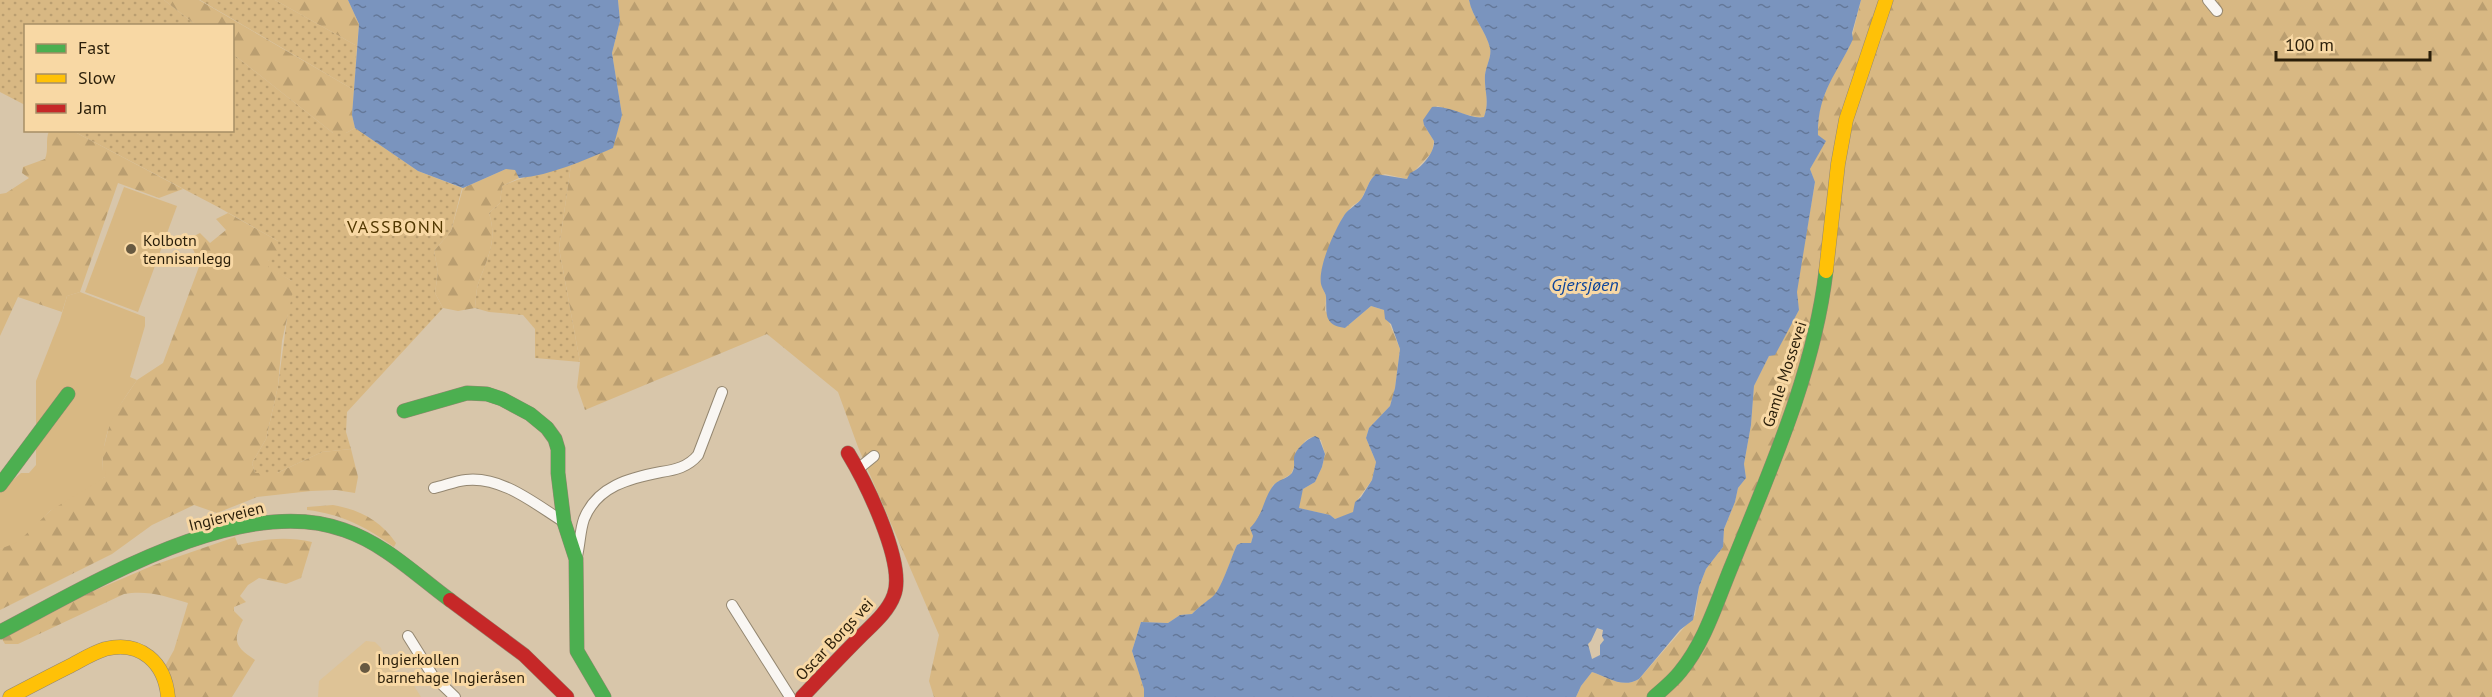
<svg xmlns="http://www.w3.org/2000/svg" width="2492" height="697" viewBox="0 0 2492 697" font-family="'PT Sans',sans-serif">
<style>
.built{fill:#dec396}
.grass{fill:url(#grass-dots)}
.forest{fill:url(#forest-firs)}
.garden{fill:#d8b883}
.water{fill:url(#water-ripples);fill-rule:evenodd}
.lines{fill:none;stroke-linecap:round;stroke-linejoin:round}
.street-casing{stroke:#948771;stroke-width:12}
.fast-casing{stroke:#948771;stroke-width:15}
.slow-casing{stroke:#948771;stroke-width:15}
.jam-casing{stroke:#948771;stroke-width:15}
.street{stroke:#f9f6f2;stroke-width:10}
.fast{stroke:#4caf50;stroke-width:14}
.slow{stroke:#ffc107;stroke-width:14}
.jam{stroke:#c62828;stroke-width:14}
.poi-dot{fill:#675941;stroke:#f8d8a4;stroke-width:2}
.labels{text-anchor:middle;stroke-width:6;stroke-linejoin:round;paint-order:stroke}
.poi-label{font-size:16px;fill:#2a1e09;stroke:#f8d8a4;text-anchor:start}
.street-label{font-size:16px;fill:#2a1e09;stroke:#f8d8a4}
.neighbourhood-label{font-size:18px;letter-spacing:1.5px;fill:#513700;stroke:#f8d8a4}
.water-label{font-size:18px;font-style:italic;fill:#0d449b;stroke:#f8d8a4}
</style>
<defs>
<pattern id="grass-dots" width="8" height="8" patternUnits="userSpaceOnUse" patternTransform="scale(1.5)"><rect width="8" height="8" fill="#d8b883"/><path d="M2 2h.1M6 6h.1" fill="none" stroke="#ba9e70" stroke-width="1.8" stroke-linecap="round"/></pattern>
<pattern id="forest-firs" width="22" height="20" patternUnits="userSpaceOnUse" patternTransform="scale(1.5)"><rect width="22" height="20" fill="#d8b883"/><path d="M5 1l3.5 6h-7zM16 11l3.5 6h-7z" fill="#ba9e70"/></pattern>
<pattern id="water-ripples" width="26" height="14" patternUnits="userSpaceOnUse" patternTransform="scale(1.5)"><rect width="26" height="14" fill="#7a94be"/><path d="M2 4q2-2 4 0t4 0M15 11q2-2 4 0t4 0" fill="none" stroke="#647899"/></pattern>
</defs>
<rect width="100%" height="100%" fill="#d8c6aa"/>
<!-- built -->
<polygon class="built" points="366,641 375,642 381,648 384,659 391,662 397,674 411,681 421,697 318,697 319,681"/>
<!-- grass -->
<g class="grass">
<polygon points="0,0 164,0 196,25 26,26 25,105 0,92"/>
<polygon points="200,0 275,0 357,46 354,90"/>
<polygon points="233,54 333,133 346,133 355,128 418,171 462,188 451,231 434,251 438,272 435,293 443,308 347,412 346,432 351,449 322,452 277,473 255,473 252,463 266,439 278,386 292,281 268,268 268,261 278,241 218,207 73,131 232,130"/>
<path d="M571 165 559 248 580 362 535 358V329L523 315 489 312 475 308C476 300 476 291 478 284 487 259 498 241 489 213L500 203 502 186C524 176 548 172 571 165Z"/>
</g>
<!-- forest -->
<g class="forest">
<polygon points="164,0 199,0 354,90 352,115 355,128 346,133 333,133 233,54 232,26 196,25"/>
<polygon points="275,0 348,0 359,24 357,46"/>
<path d="M618 0H1469C1472 17 1486 31 1490 48 1492 56 1486 66 1485 75 1484 92 1490 100 1484 117 1477 119 1447 109 1437 106L1424 125 1434 141 1432 152 1407 179 1385 174 1371 179 1361 200 1352 206 1343 217 1333 237 1321 276V283L1326 296 1325 311 1345 328 1371 306 1384 310 1400 349 1395 388 1390 406 1369 428 1366 438 1376 462 1372 480 1358 499 1353 513 1335 519 1330 515 1298 508 1303 489 1315 482 1322 467 1325 454 1321 440 1311 437 1305 441 1291 474 1273 485 1260 518 1251 528 1253 536 1251 543H1241L1237 545C1231 558 1221 592 1211 599 1204 603 1199 607 1192 614L1180 615 1168 623 1141 622 1132 651 1144 689V697H934L929 681 939 635 858 447 838 392 767 334 585 410 577 387 580 362 559 248 571 165 612 148 622 115 612 53 620 21Z"/>
<path d="M1861 0H2492V697H1576L1581 686 1592 672C1608 677 1622 689 1639 679L1695 615 1699 587 1706 569 1723 547 1724 529 1735 502 1738 488 1746 478 1744 464 1751 425 1754 386 1769 356 1775 354 1799 310 1796 292 1815 183 1810 169 1825 141 1818 135V118L1821 104 1832 76 1849 48Z"/>
<path d="M49 131H73L183 189 159 198 118 183 80 292 67 296 62 312 18 297 0 336V194L6 193 29 178 22 173 23 167 45 159C49 149 45 140 49 131Z"/>
<path d="M506 169H515L519 178 502 186 500 203 489 213C498 241 487 259 478 284 476 291 476 300 475 308L458 311 443 308 435 293 438 272 434 251 451 231 463 188Z"/>
<path d="M228 213 278 241 279 251 268 261V267L292 281 294 287 282 341 278 386 266 439 252 463 255 473H277L322 452 351 449 358 477 355 493 336 490 311 491 257 497 217 513 194 505 152 525 112 554 0 610V549C21 539 31 528 49 512 65 498 86 486 105 477L102 471 103 451 111 418 137 380 163 363 200 264 190 243 194 236 200 233 210 243 226 230 216 219Z"/>
<path d="M333 505C360 510 380 520 396 543L394 547C366 527 342 514 307 510V507Z"/>
<path d="M235 537 238 545C264 539 286 536 312 542L301 578 286 584 259 578 248 585 240 596 246 602 234 607V611L243 620C231 642 237 648 255 660L232 697H171L165 666 174 650 188 603C165 596 147 590 124 594L18 644H5L2 639 89 593 154 565Z"/>
</g>
<!-- garden -->
<g class="garden">
<polygon points="124,187 177,206 138,312 85,292"/>
<path d="M80 292 145 317V326L130 377 137 380C113 415 104 426 102 471H106L105 477 50 511 18 542 0 549V493L11 478 13 480 21 473H29L36 465V381L60 320 67 296Z"/>
</g>
<!-- water -->
<g class="water">
<path d="M348 0H618L620 21 612 53 622 115 613 148C582 161 552 175 519 178L515 170 506 169 463 188 418 171 355 128 352 115 359 24Z"/>
<path d="M1469 0H1861L1852 33 1853 39C1837 74 1817 93 1818 135L1826 141 1810 169 1815 182 1797 292 1799 310 1775 355 1769 356 1754 386 1751 425 1744 464 1746 478 1738 488 1735 502 1724 529 1723 547 1706 569 1699 587 1693 620 1680 630 1639 679C1622 689 1608 677 1592 672L1581 686 1576 697H1144V689L1132 651 1141 622 1168 623 1180 615 1192 614C1199 607 1204 603 1211 598 1221 592 1231 557 1237 545L1241 543H1251L1253 536 1250 528C1264 514 1263 499 1273 486 1277 480 1287 479 1292 473 1295 467 1294 465 1294 459 1294 450 1307 439 1315 436L1319 438 1325 454 1322 467 1315 482 1303 489 1299 508 1330 515 1335 519 1353 512 1355 502 1361 497 1372 480 1376 462 1366 438 1369 428 1390 406 1395 388 1400 349 1391 324 1385 319 1384 310 1371 306 1345 328C1323 325 1327 313 1326 297 1326 293 1322 289 1321 284 1318 266 1335 229 1345 214 1350 208 1358 204 1362 198 1367 190 1368 181 1376 174L1407 179 1410 173C1421 169 1435 152 1434 141L1424 125 1423 120 1432 107C1450 105 1470 120 1484 117 1490 100 1484 92 1485 75 1486 66 1492 56 1490 48 1486 31 1472 17 1469 0ZM1597 628 1603 630 1602 636 1604 640 1600 645V655L1592 659 1588 644 1591 641Z"/>
</g>
<g class="lines">
<!-- street casing -->
<g class="street-casing">
<g id="street">
<polyline points="2208,0 2217,11"/>
<polyline points="858,469 874,456"/>
<path d="M434 488C444 486 455 481 466 480 502 476 535 504 564 522"/>
<path d="M577 556C580 544 580 530 584 519 597 486 630 478 661 472 675 470 688 467 698 455L722 392"/>
<polyline points="732,605 790,697"/>
<polyline points="408,636 433,676 455,697"/>
</g>
</g>
<!-- fast casing -->
<g class="fast-casing">
<g id="fast">
<polyline points="404,411 467,393 487,394 502,399 530,414 547,428 555,439 558,449 558,473 564,522 576,559 577,651 604,697"/>
<polyline points="0,485 68,394"/>
<path d="M0 632C90 585 241 492 344 530 385 544 416 575 450 600"/>
<path d="M1654 697C1663 689 1673 681 1680 672 1705 642 1717 601 1732 565 1770 470 1814 373 1826 271"/>
</g>
</g>
<!-- slow casing -->
<g class="slow-casing">
<g id="slow">
<polyline points="1826,271 1838,164 1846,120 1886,0"/>
<path d="M10 697C29 687 48 677 68 667 80 661 92 653 105 649 141 640 165 663 168 697"/>
</g>
</g>
<!-- jam casing -->
<g class="jam-casing">
<g id="jam">
<polyline points="450,600 524,655 567,697"/>
<path d="M802 697C821 677 840 657 860 637 872 625 888 612 894 595 906 563 865 481 848 453"/>
</g>
</g>
<!-- street -->
<use href="#street" class="street"/>
<!-- fast -->
<use href="#fast" class="fast"/>
<!-- slow -->
<use href="#slow" class="slow"/>
<!-- jam -->
<use href="#jam" class="jam"/>
</g>
<!-- markers -->
<g class="poi-dot">
<circle cx="131" cy="249" r="6"/>
<circle cx="365" cy="668" r="6"/>
</g>
<g class="labels">
<!-- poi labels -->
<g class="poi-label">
<text x="143" y="246">Kolbotn<tspan x="143" dy="18">tennisanlegg</tspan></text>
<text x="377" y="665">Ingierkollen<tspan x="377" dy="18">barnehage Ingieråsen</tspan></text>
</g>
<!-- street labels -->
<g class="street-label">
<text transform="translate(1784 374) rotate(-72)" y="6">Gamle Mossevei</text>
<text transform="translate(226 516) rotate(-14)" y="6">Ingierveien</text>
<text transform="translate(834 639) rotate(-47)" y="6">Oscar Borgs vei</text>
</g>
<!-- neighbourhood labels -->
<g class="neighbourhood-label">
<text x="396" y="233">VASSBONN</text>
</g>
<!-- water labels -->
<g class="water-label">
<text x="1585" y="291">Gjersjøen</text>
</g>
</g>
<!-- legend -->
<rect x="24" y="24" width="210" height="108" fill="#f8d8a4" stroke="#a68e66" stroke-width="1.5"/>
<rect x="36" y="44" width="30" height="9" fill="#4caf50" stroke="#a68e66" stroke-width="1.5"/>
<text x="78" y="54" font-size="18" fill="#2a1e09">Fast</text>
<rect x="36" y="74" width="30" height="9" fill="#ffc107" stroke="#a68e66" stroke-width="1.5"/>
<text x="78" y="84" font-size="18" fill="#2a1e09">Slow</text>
<rect x="36" y="104" width="30" height="9" fill="#c62828" stroke="#a68e66" stroke-width="1.5"/>
<text x="78" y="114" font-size="18" fill="#2a1e09">Jam</text>
<!-- scale -->
<path d="M2276 51v9h154v-9" fill="none" stroke="#2a1e09" stroke-width="3"/>
<text x="2285" y="51" font-size="18" fill="#2a1e09" stroke="#f8d8a4" stroke-width="4.5" paint-order="stroke">100 m</text>
</svg>
